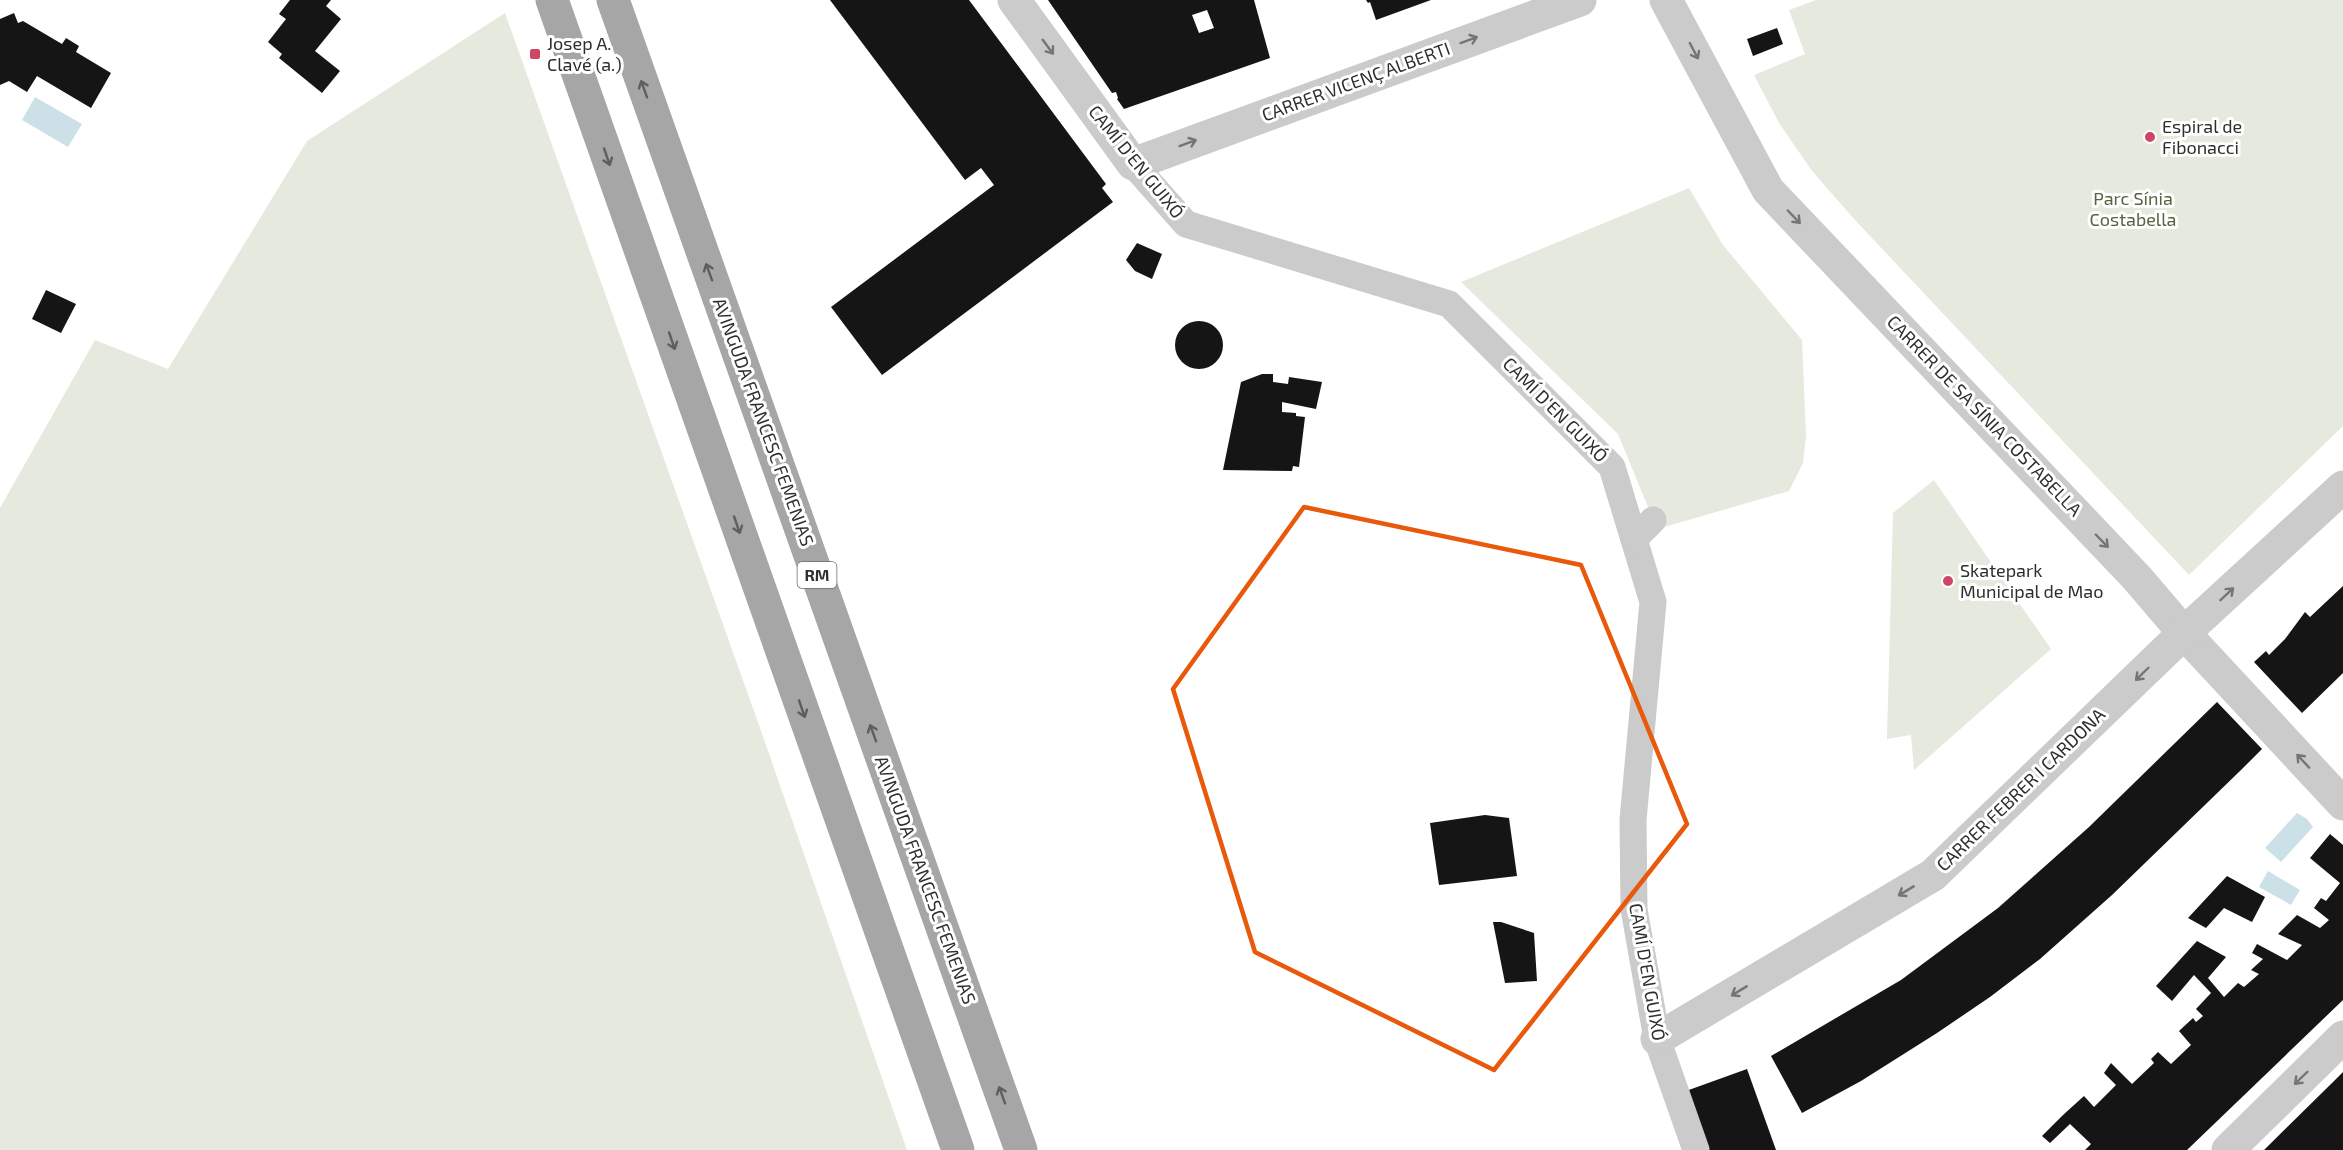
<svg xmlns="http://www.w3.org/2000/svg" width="2343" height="1150" viewBox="0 0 2343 1150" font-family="'Exo 2',sans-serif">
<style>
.green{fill:#e6e9dd}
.water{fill:#cce1e7}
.building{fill:#151515;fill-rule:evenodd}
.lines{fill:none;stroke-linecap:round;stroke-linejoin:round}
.pedestrian{stroke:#cbcbcb;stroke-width:27}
.minor{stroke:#cbcbcb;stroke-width:33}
.primary{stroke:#a6a6a6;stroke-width:33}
.oneway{stroke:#757575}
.oneway2{stroke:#5e5e5e}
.marked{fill:none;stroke:#e8590c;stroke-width:4.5;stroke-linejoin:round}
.poi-dot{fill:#cf4664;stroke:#fff;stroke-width:2}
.labels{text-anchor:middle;stroke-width:6;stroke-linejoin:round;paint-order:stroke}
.shield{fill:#fff;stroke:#6d6d6d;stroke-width:1.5}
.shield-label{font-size:16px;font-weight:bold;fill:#2e2e2e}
.poi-label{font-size:18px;fill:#2e2e2e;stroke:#fff;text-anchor:start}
.street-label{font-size:18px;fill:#2e2e2e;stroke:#fff}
.park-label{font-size:18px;fill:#576441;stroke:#fff}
</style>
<rect width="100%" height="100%" fill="#fff"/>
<!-- green -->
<g class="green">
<polygon points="1816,0 2343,0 2343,426 2189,575 1855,220 1812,171 1779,123 1754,75 1805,54 1789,10"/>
<polygon points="505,13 760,728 907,1150 0,1150 0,508 95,340 168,369 307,141"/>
<polygon points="1689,188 1723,245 1802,340 1806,436 1803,463 1789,491 1657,529 1618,434 1461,282"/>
<polygon points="1934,480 2051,649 1914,770 1911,735 1887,739 1893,513"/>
</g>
<!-- water -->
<g class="water">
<polygon points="35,97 82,124 68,147 22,120"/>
<polygon points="2297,813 2307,819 2313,827 2281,862 2265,848"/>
<polygon points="2268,871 2300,890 2291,905 2259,887"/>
</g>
<!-- building -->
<g class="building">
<polygon points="290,0 331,0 326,6 341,19 315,51 340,71 322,93 279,58 282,54 268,42 286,19 279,14"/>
<polygon points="830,0 969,0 1106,184 1102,188 1113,202 882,375 831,307 994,185 981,168 965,180"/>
<path d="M1048 0H1254L1270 58 1124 109 1117 99 1118 98 1116 92 1112 93ZM1207 10 1214 28 1199 33 1192 15Z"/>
<polygon points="1366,0 1431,0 1376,20 1370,2 1368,3"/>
<polygon points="14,13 18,23 23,21 62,44 66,38 79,46 76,52 111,73 91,108 37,76 27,92 9,81 0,85 0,19"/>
<polygon points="1777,28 1783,44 1753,56 1747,39"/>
<polygon points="1137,243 1162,254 1152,279 1135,271 1126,260"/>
<polygon points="46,290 76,304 61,333 32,319"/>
<circle cx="1199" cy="345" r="24"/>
<polygon points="1262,374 1273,374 1273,382 1288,384 1289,377 1322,382 1316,409 1282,402 1282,412 1296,413 1296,416 1305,417 1299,467 1293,466 1292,471 1223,470 1241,382"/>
<polygon points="2343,586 2343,673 2302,713 2254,662 2266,651 2269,655 2285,639 2305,612 2310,617"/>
<polygon points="2217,702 2262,749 2241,770 2112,895 2040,959 1990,997 1937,1033 1861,1081 1802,1113 1771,1056 1901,980 1998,908 2089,827"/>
<polygon points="1485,815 1509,818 1517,876 1439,885 1430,823"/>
<polygon points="2330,834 2343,845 2343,1000 2187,1150 2085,1150 2091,1144 2070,1124 2050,1143 2042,1136 2063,1115 2084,1096 2094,1107 2116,1085 2104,1073 2111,1063 2132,1084 2154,1063 2151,1059 2158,1052 2171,1064 2191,1045 2179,1031 2193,1018 2196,1022 2203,1016 2196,1009 2211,993 2194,975 2172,1001 2156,986 2197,941 2226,957 2208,978 2224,997 2238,983 2244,987 2259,974 2251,970 2263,959 2252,953 2257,944 2287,960 2302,945 2278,934 2297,915 2320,928 2329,920 2314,908 2321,898 2326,901 2340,883 2310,858"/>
<polygon points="2227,876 2265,897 2252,922 2224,908 2206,928 2188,918"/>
<polygon points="1493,922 1501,922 1534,933 1537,981 1505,983"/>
<polygon points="1747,1069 1776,1150 1707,1150 1686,1091"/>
<polygon points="2343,1072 2343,1150 2264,1150 2331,1084"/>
</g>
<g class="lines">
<!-- pedestrian -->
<g class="pedestrian">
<polyline points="1133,164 1186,224 1449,304 1612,467 1653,602 1633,820 1634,909 1657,1039 1696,1150"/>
<polyline points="1634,539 1653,520"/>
</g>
<!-- minor -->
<g class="minor">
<polyline points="1014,0 1133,164 1580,0"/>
<polyline points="1666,0 1768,190 2137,578 2184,633 2343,804"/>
<polyline points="1657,1039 1933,875 2184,633 2343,487"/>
<polyline points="2228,1150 2343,1037"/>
</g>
<!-- primary -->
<g class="primary">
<polyline points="552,0 958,1150"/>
<polyline points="613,0 1021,1150"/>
</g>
</g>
<!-- one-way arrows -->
<defs><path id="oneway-shaft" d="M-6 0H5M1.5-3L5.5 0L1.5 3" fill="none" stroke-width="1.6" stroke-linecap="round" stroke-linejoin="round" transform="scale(1.5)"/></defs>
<g class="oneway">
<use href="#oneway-shaft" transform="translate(1469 40) rotate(-20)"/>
<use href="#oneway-shaft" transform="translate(1048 47) rotate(54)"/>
<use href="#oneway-shaft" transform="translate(1694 51) rotate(62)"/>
<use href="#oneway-shaft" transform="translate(1188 143) rotate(-20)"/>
<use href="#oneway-shaft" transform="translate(1794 217) rotate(46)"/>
<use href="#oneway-shaft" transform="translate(2102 541) rotate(46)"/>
<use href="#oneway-shaft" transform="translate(2227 594) rotate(-43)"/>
<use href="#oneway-shaft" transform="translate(2142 674) rotate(136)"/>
<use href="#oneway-shaft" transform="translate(2303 761) rotate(-133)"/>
<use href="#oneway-shaft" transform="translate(1906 891) rotate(149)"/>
<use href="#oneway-shaft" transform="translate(1739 991) rotate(149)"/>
<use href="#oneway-shaft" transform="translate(2301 1078) rotate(136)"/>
</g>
<g class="oneway2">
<use href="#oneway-shaft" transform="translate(644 89) rotate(-110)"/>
<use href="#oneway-shaft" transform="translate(607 157) rotate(71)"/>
<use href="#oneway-shaft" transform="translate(709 272) rotate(-110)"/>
<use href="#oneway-shaft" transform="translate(672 341) rotate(71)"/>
<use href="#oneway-shaft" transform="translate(737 525) rotate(71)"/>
<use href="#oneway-shaft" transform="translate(802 709) rotate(71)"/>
<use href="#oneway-shaft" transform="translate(873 733) rotate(-110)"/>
<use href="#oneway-shaft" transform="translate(1002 1095) rotate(-110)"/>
</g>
<!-- marked area -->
<path class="marked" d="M1304 507 1581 565 1687 824 1494 1070 1255 952 1173 689Z"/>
<!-- markers -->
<g class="poi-dot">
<rect x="529" y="48" width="12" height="12" rx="3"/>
<circle cx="2150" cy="137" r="6"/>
<circle cx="1948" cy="581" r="6"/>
</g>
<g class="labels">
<!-- shield labels -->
<rect class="shield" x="797.5" y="562" width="39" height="26" rx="4.5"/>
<g class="shield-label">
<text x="817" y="581">RM</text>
</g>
<!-- poi labels -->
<g class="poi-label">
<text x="547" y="50">Josep A.<tspan x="547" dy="21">Clavé (a.)</tspan></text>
<text x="2162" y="133">Espiral de<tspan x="2162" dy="21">Fibonacci</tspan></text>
<text x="1960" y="577">Skatepark<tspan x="1960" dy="21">Municipal de Mao</tspan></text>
</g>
<!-- street labels -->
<g class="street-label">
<text transform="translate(1356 82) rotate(-20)" y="6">CARRER VICENÇ ALBERTI</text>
<text transform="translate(1136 162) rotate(51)" y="6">CAMÍ D'EN GUIXÓ</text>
<text transform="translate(1555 410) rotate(45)" y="6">CAMÍ D'EN GUIXÓ</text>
<text transform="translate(1984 416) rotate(46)" y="6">CARRER DE SA SÍNIA COSTABELLA</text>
<text transform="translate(763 422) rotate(70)" y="6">AVINGUDA FRANCESC FEMENIAS</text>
<text transform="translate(2021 790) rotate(-44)" y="6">CARRER FEBRER I CARDONA</text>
<text transform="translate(925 880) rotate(70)" y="6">AVINGUDA FRANCESC FEMENIAS</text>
<text transform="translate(1647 972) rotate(80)" y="6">CAMÍ D'EN GUIXÓ</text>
</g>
<!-- park labels -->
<g class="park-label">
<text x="2133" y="205">Parc Sínia<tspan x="2133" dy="21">Costabella</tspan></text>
</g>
</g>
</svg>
